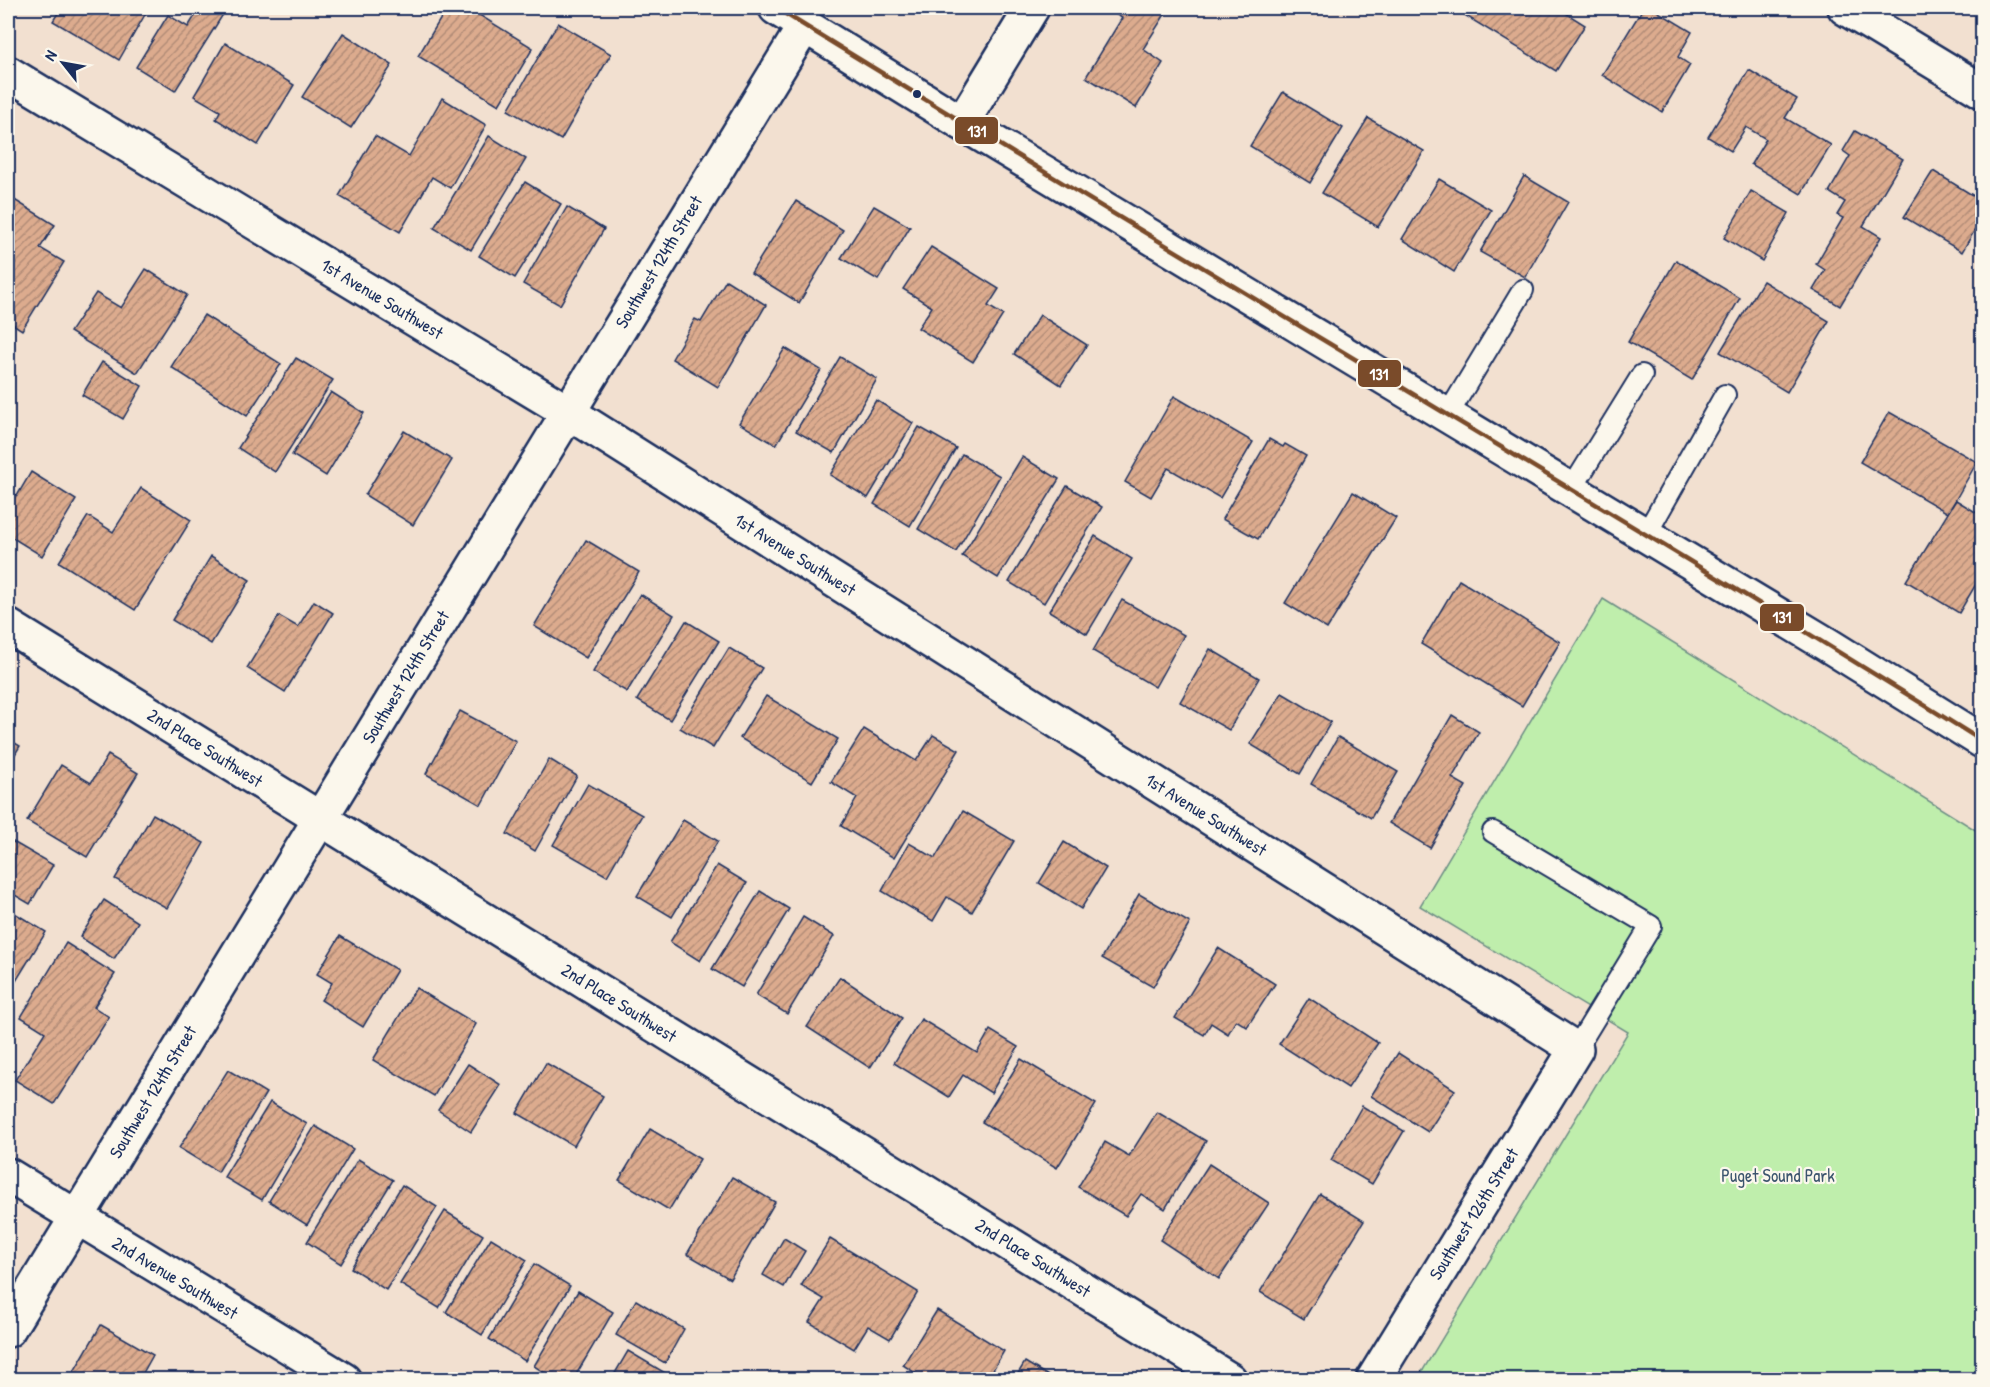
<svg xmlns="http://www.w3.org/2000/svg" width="1990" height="1387" viewBox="0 0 1990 1387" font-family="'Patrick Hand',sans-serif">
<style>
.green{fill:#bfeeac;stroke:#6d8e85;stroke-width:1.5}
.building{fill:url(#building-hatch);stroke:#1b2f5e;stroke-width:1.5}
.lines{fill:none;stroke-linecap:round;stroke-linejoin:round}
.service-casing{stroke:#1b2f5e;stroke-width:24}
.minor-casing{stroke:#1b2f5e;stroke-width:38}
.tertiary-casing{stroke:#1b2f5e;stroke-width:38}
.secondary-casing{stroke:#1b2f5e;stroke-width:38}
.service{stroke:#fbf7ec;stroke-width:20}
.minor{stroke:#fbf7ec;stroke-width:33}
.tertiary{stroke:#fbf7ec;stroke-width:33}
.secondary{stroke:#fbf7ec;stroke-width:33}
.bus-1-casing{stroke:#fbf7ec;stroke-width:9}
.bus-1{stroke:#7a4b2a;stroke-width:4.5}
.bus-dot{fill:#1b2f5e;stroke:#fbf7ec;stroke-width:2}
.labels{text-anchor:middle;stroke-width:4.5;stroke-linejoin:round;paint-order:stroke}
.street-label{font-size:18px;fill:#1b2f5e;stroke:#fbf7ec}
.park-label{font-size:18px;fill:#3c556e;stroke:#fbf7ec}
.line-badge{stroke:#fbf7ec;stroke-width:2}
.badge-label{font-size:16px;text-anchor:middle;font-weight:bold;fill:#fff}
</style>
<defs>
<pattern id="building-hatch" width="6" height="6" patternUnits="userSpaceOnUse" patternTransform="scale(1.5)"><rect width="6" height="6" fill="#dcab8e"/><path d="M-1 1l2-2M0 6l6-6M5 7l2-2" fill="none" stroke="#b28c77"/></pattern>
</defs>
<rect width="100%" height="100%" fill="#f2e0d0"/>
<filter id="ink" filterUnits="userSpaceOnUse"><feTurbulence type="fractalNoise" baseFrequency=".0167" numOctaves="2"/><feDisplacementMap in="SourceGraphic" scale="12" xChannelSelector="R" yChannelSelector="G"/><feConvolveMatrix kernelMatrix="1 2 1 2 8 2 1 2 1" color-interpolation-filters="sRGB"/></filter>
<g filter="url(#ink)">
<!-- green -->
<polygon class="green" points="1603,599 1982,834 1982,1379 1417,1380 1628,1032 1420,906"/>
<!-- building -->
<g class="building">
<polygon points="61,8 141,8 147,11 119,60 53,21"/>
<polygon points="200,8 227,8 175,91 136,67 168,15 188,27"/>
<polygon points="447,8 468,8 533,48 499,105 418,56"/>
<polygon points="1112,8 1169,8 1143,49 1163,63 1136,108 1086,77 1122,18 1110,11"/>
<polygon points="1453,8 1558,8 1585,25 1556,71"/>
<polygon points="1643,8 1652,8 1692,32 1678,57 1690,65 1662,112 1602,75"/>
<polygon points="558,23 611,54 561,140 508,110"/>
<polygon points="343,33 392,65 351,128 302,97"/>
<polygon points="225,43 294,85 258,145 216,119 220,111 194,96"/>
<polygon points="1749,70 1797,99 1785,118 1831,145 1801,194 1751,164 1766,139 1746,127 1731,151 1708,137"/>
<polygon points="1283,92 1343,128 1310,183 1250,146"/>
<polygon points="442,98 486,125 450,188 432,177 400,232 339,196 375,136 409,156"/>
<polygon points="1368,118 1424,151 1378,227 1322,193"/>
<polygon points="1855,131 1903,159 1863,226 1881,237 1840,306 1813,290 1825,270 1816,264 1843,218 1837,215 1845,202 1829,192 1850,156 1843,151"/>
<polygon points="489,136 526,159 471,250 434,228"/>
<polygon points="1933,171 1982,201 1982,218 1962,252 1904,217"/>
<polygon points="1524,176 1568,202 1525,277 1480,252"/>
<polygon points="1439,179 1491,210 1454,272 1402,239"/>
<polygon points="525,182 561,204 515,278 479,256"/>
<polygon points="1751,191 1789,213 1762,261 1724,238"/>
<polygon points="8,196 55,225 40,248 64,262 22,330 8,321"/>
<polygon points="796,201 843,230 799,303 751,273"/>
<polygon points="874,206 910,227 878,280 841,258"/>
<polygon points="567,207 604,229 560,305 523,284"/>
<polygon points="931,247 999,289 988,306 1003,315 973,362 918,328 932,307 903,289"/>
<polygon points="1676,260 1740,298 1692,380 1628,342"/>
<polygon points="146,269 187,295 137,373 70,332 96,293 121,308"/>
<polygon points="726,280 766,305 718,387 672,359 695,319 701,322"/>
<polygon points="1763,281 1829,321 1787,392 1720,352"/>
<polygon points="204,315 281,364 247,416 171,367"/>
<polygon points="1040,315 1087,345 1061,385 1014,354"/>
<polygon points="785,348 821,370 776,445 739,423"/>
<polygon points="840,357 877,379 834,453 796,431"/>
<polygon points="296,358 333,380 275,472 238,448"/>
<polygon points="102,362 142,386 123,419 82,395"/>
<polygon points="331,392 364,413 326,476 292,455"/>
<polygon points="1174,396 1253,442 1220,498 1168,468 1151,497 1125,482"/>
<polygon points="876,400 913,423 868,498 830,475"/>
<polygon points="1889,412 1977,462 1948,513 1860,462"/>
<polygon points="919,427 956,448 910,526 874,504"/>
<polygon points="404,431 452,460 413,525 365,495"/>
<polygon points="1269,439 1283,447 1285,444 1306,456 1258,539 1222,519"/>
<polygon points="962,454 1000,476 956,552 918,529"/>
<polygon points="1022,457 1059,479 998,578 962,556"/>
<polygon points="31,472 76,500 42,556 8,535 8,489 17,496"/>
<polygon points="1067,486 1102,507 1044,603 1009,582"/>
<polygon points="141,488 191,520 135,610 59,562 88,516 113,532"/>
<polygon points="1353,492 1396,518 1327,629 1285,603"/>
<polygon points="1956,500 1982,516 1982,574 1959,613 1906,581"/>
<polygon points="1095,536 1132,559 1087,634 1049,611"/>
<polygon points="586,540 639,572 586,658 534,626"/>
<polygon points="211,556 250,580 211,644 172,620"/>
<polygon points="1459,580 1560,642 1522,706 1421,644"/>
<polygon points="640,594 674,615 627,692 593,672"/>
<polygon points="1122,600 1184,635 1155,687 1093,651"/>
<polygon points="314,601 333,613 285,692 247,668 279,616 298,627"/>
<polygon points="686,621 719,641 670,720 637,700"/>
<polygon points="729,648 762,668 713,748 680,728"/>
<polygon points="1210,649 1259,678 1229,730 1180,702"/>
<polygon points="1282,693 1331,722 1300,774 1250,744"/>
<polygon points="766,696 838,739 812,782 740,738"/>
<polygon points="460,711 516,741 481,805 426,774"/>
<polygon points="1452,715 1479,732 1452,778 1466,786 1430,848 1389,823"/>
<polygon points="864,729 916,761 933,735 959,750 894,858 841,826 857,798 831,782"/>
<polygon points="1338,737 1398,772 1371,818 1311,784"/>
<polygon points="8,739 20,746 8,766"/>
<polygon points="108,755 138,773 87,857 27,821 61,765 91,783"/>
<polygon points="549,759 577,776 535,851 507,834"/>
<polygon points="588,784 642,815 607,876 553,845"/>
<polygon points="963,811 1014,841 972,912 947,897 933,921 882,891 909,843 935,858"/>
<polygon points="153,814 204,843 167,908 115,879"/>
<polygon points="683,820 718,841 672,917 637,896"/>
<polygon points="8,839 53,865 30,904 8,891"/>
<polygon points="1064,842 1106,868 1081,909 1039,883"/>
<polygon points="717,865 747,883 700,961 670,942"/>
<polygon points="760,891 789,909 742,987 712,969"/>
<polygon points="1139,894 1190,923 1153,987 1102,958"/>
<polygon points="104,900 138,922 114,959 80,937"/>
<polygon points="8,909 46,932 8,994"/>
<polygon points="803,917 834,936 787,1014 756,995"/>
<polygon points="340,936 397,970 363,1027 321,1000 332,983 317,974"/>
<polygon points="66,943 115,974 94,1007 109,1017 54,1104 15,1080 45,1032 21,1017"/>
<polygon points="1218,948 1275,984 1247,1027 1236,1020 1228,1034 1211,1023 1204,1035 1175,1018"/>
<polygon points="840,977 902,1018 870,1068 807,1027"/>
<polygon points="416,988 476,1024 434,1096 373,1060"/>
<polygon points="1309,998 1378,1043 1348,1088 1279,1044"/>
<polygon points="921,1019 977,1053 990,1030 1018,1047 991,1093 963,1075 949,1097 894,1063"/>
<polygon points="1398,1053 1455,1090 1428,1132 1371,1096"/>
<polygon points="1021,1059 1096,1104 1057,1168 982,1122"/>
<polygon points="546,1063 603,1096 574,1146 517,1113"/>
<polygon points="468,1064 501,1085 471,1132 438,1110"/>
<polygon points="228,1070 266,1093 218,1172 179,1148"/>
<polygon points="270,1102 307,1124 262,1200 224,1177"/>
<polygon points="1362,1106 1404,1131 1372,1184 1331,1160"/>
<polygon points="1157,1112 1206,1141 1165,1209 1141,1194 1126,1216 1078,1187 1105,1142 1129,1156"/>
<polygon points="315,1126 353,1149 307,1225 269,1201"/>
<polygon points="650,1129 700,1159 669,1210 619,1180"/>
<polygon points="358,1159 393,1180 341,1264 307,1242"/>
<polygon points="1209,1164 1269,1203 1219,1279 1160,1240"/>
<polygon points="732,1177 775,1202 730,1279 687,1254"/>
<polygon points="402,1185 437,1207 386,1290 351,1268"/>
<polygon points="1320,1194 1364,1221 1304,1319 1260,1292"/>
<polygon points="445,1211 483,1235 439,1308 400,1284"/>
<polygon points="491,1238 527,1260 482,1335 446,1312"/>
<polygon points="784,1238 805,1251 784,1287 763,1275"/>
<polygon points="830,1239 918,1292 890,1339 868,1326 854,1349 809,1322 824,1299 801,1286"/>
<polygon points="534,1264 570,1286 525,1361 489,1339"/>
<polygon points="578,1291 613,1312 573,1380 556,1380 534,1366"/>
<polygon points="636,1300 684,1329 665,1363 616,1335"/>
<polygon points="937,1310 1004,1351 987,1380 926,1380 903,1365"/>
<polygon points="101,1325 153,1355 139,1380 69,1380"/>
<polygon points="628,1351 677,1380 611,1380"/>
<polygon points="1025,1362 1055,1380 1014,1380"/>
</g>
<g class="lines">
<!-- service casing -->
<g class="service-casing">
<g id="service">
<polyline points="1447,416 1523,290"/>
<polyline points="1571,490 1642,375"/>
<polyline points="1645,536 1725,395"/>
<polyline points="1493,832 1651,926 1576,1049"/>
</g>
</g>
<!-- minor casing -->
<g class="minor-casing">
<g id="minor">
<polyline points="1845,8 1982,91"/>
<polyline points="8,73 568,412 1576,1049 1373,1380"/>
<polyline points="962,123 1032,8"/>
<polyline points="8,626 1230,1380"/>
<polyline points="8,1175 344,1380"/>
</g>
</g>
<!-- tertiary casing -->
<g class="tertiary-casing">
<polyline id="tertiary" points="8,1330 805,25"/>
</g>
<!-- secondary casing -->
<g class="secondary-casing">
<polyline id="secondary" points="776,8 962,123 1828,645 1982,741"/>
</g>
<!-- service -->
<use href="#service" class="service"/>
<!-- minor -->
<use href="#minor" class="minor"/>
<!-- tertiary -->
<use href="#tertiary" class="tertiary"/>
<!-- secondary -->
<use href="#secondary" class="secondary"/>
<!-- bus-1 casing -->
<g class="bus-1-casing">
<path id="bus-1" d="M776 8C1176 255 1583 492 1982 741"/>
</g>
<!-- bus-1 -->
<use href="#bus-1" class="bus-1"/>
</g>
</g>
<!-- markers -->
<circle class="bus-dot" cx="917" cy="94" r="5"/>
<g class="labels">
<!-- street labels -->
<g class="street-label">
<text transform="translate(659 262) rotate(-59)" y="6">Southwest 124th Street</text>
<text transform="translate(382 299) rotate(31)" y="6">1st Avenue Southwest</text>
<text transform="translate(795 555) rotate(32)" y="6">1st Avenue Southwest</text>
<text transform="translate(406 677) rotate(-59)" y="6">Southwest 124th Street</text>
<text transform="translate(205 748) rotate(32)" y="6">2nd Place Southwest</text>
<text transform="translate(1206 815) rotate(32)" y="6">1st Avenue Southwest</text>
<text transform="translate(619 1003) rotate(32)" y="6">2nd Place Southwest</text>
<text transform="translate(153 1092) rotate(-59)" y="6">Southwest 124th Street</text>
<text transform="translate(1474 1214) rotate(-58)" y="6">Southwest 126th Street</text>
<text transform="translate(1033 1258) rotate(32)" y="6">2nd Place Southwest</text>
<text transform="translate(175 1278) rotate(31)" y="6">2nd Avenue Southwest</text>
</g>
<!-- park labels -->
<g class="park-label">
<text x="1778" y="1182">Puget Sound Park</text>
</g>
</g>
<g class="line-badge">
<rect x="954" y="116" width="45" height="29" rx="6" fill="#7a4b2a"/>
<rect x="1357" y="359" width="45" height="29" rx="6" fill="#7a4b2a"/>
<rect x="1759" y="603" width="46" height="29" rx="6" fill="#7a4b2a"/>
</g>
<g class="badge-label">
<text x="977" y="137">131</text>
<text x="1379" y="380">131</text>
<text x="1782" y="623">131</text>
</g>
<!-- margin -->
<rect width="1990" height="1387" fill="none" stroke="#fbf7ec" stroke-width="30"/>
<rect x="15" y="15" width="1960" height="1357" fill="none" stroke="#1b2f5e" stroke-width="2" filter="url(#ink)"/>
<!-- north arrow -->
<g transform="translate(63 63) rotate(301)" stroke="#fbf7ec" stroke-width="4.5" paint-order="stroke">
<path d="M0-4.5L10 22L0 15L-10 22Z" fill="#1b2f5e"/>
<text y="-9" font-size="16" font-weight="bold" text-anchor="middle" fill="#1b2f5e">N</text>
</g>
</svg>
